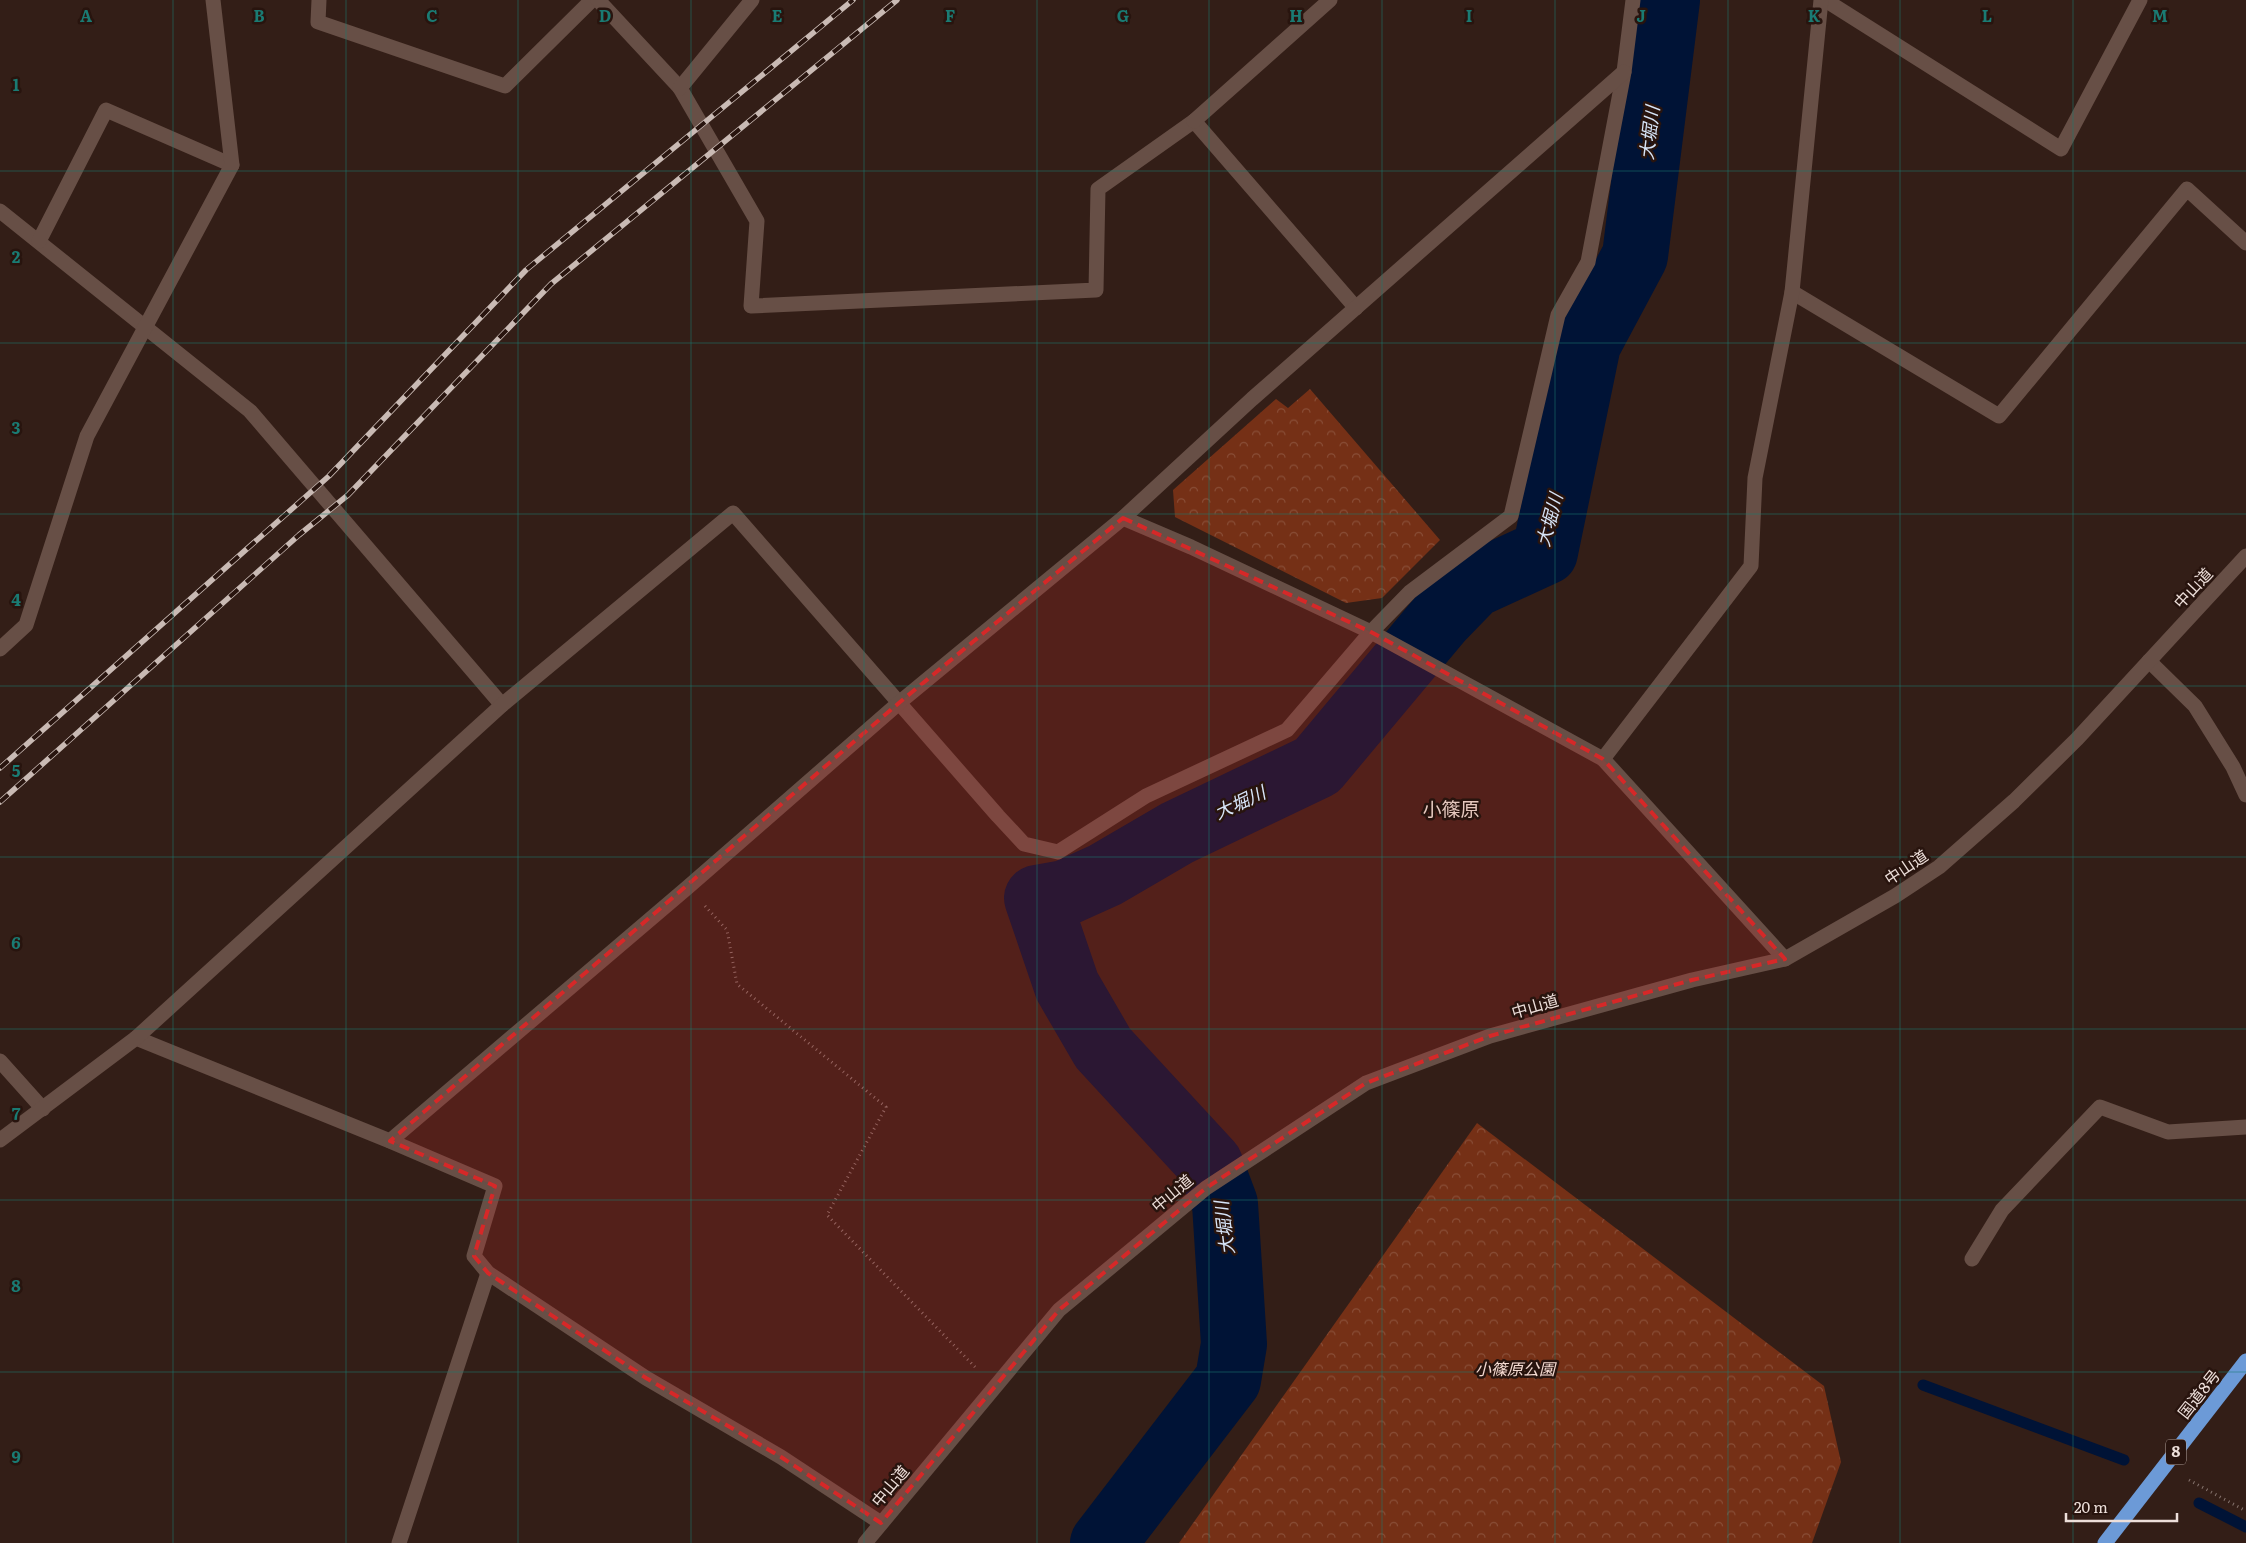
<svg xmlns="http://www.w3.org/2000/svg" width="2246" height="1543" viewBox="0 0 2246 1543" font-family="Literata,'Noto Sans JP',serif">
<style>
.park{fill:url(#park-crowns)}
.lines{fill:none;stroke-linecap:round;stroke-linejoin:round}
.stream{stroke:#001336;stroke-width:11}
.river{stroke:#001336;stroke-width:66}
.path{stroke:#86746e;stroke-width:3;stroke-dasharray:1 4;stroke-linecap:butt}
.street{stroke:#674f46;stroke-width:15}
.highway{stroke:#6c9ad7;stroke-width:15}
.rail-casing{stroke:#c9bab4;stroke-width:5.5}
.rail{stroke:#28140e;stroke-width:4;stroke-dasharray:11;stroke-linecap:butt}
.marked{fill:#d62828;fill-opacity:0.2;stroke:#d62828;stroke-width:4;stroke-dasharray:10 6;stroke-linejoin:round}
.grid{fill:none;stroke:#1a7b73;stroke-width:1;stroke-opacity:0.55}
.labels{text-anchor:middle;stroke-width:5;stroke-linejoin:round;paint-order:stroke}
.shield{fill:#28140e;stroke:#b2a29d;stroke-width:1}
.shield-label{font-size:15px;font-weight:bold;fill:#eddfda}
.street-label{font-size:16px;fill:#eddfda;stroke:#28140e}
.park-label{font-size:16px;font-style:italic;fill:#f4dad1;stroke:#28140e}
.water-label{font-size:18px;font-style:italic;fill:#d7e5f9;stroke:#28140e}
.quarter-label{font-size:19px;fill:#e5c8be;stroke:#28140e}
.grid-label{font-size:16px;text-anchor:middle;font-weight:bold;fill:#1a7b73;stroke:#28140e;stroke-width:5;stroke-linejoin:round;paint-order:stroke}
</style>
<defs>
<pattern id="park-crowns" width="20" height="18" patternUnits="userSpaceOnUse" patternTransform="scale(1.25)"><rect width="20" height="18" fill="#753016"/><path d="M2 6a3 3 0 1 1 6 0M12 15a3 3 0 1 1 6 0" fill="none" stroke="#894e37"/></pattern>
</defs>
<rect width="100%" height="100%" fill="#331e17"/>
<!-- park -->
<g class="park">
<polygon points="1310,389 1440,540 1382,598 1346,603 1175,517 1173,490 1276,399 1288,408"/>
<polygon points="1477,1123 1824,1386 1841,1462 1812,1543 1179,1543"/>
</g>
<g class="lines">
<!-- stream -->
<g class="stream">
<polyline points="1923,1385 2124,1460"/>
<polyline points="2199,1503 2246,1527"/>
</g>
<!-- river -->
<polyline class="river" points="1103,1543 1228,1380 1234,1344 1225,1204 1210,1164 1103,1048 1067,986 1037,898 1065,893 1105,875 1177,833 1317,766 1440,619 1473,585 1545,552 1588,344 1635,256 1667,0"/>
<!-- path -->
<g class="path">
<polyline points="705,906 727,930 737,984 886,1107 827,1215 975,1367"/>
<polyline points="2189,1480 2246,1511"/>
</g>
<!-- street -->
<g class="street">
<polyline points="319,0 318,22 505,86 592,0"/>
<polyline points="598,0 680,88 757,221 751,306 1096,290 1098,189 1194,121 1356,308"/>
<polyline points="1825,0 2061,149 2140,0"/>
<polyline points="680,88 752,0"/>
<polyline points="1194,121 1330,0"/>
<polyline points="0,211 250,411 502,705"/>
<polyline points="39,241 106,110 232,165"/>
<polyline points="1792,292 1999,416 2187,189 2246,243"/>
<polyline points="1123,518 1191,547 1371,632 1603,759 1785,959"/>
<polyline points="0,649 26,625 87,436 232,165 213,0"/>
<polyline points="2149,661 2195,706 2233,767 2246,795"/>
<polyline points="1603,759 1751,566 1755,478 1792,292 1821,0"/>
<polyline points="136,1038 390,1141 495,1186 474,1256 488,1273 646,1378 781,1457 881,1523"/>
<polyline points="0,1061 43,1109"/>
<polyline points="0,1140 136,1038 502,705 733,513 998,816 1024,844 1058,852 1146,796 1287,730 1371,632 1410,592 1511,516 1558,315 1588,262 1624,72 1633,0"/>
<polyline points="390,1141 688,887 900,702 1123,518 1252,399 1624,72"/>
<polyline points="1972,1259 2002,1210 2100,1107 2168,1132 2246,1127"/>
<polyline points="399,1543 488,1273"/>
<polyline points="865,1543 1059,1310 1206,1188 1366,1083 1490,1036 1692,980 1785,959 1895,896 1939,867 2014,801 2077,739 2246,556"/>
</g>
<!-- highway -->
<polyline class="highway" points="2105,1543 2246,1361"/>
<!-- rail casing -->
<g class="rail-casing">
<g id="rail">
<polyline points="0,768 329,476 526,270 853,0"/>
<polyline points="0,802 299,535 348,495 551,284 897,0"/>
</g>
</g>
<!-- rail -->
<use href="#rail" class="rail"/>
</g>
<!-- marked area -->
<path class="marked" d="M1123 518 1371 632 1603 759 1785 959 1692 980 1490 1036 1366 1083 1206 1188 1059 1310 881 1523 781 1457 646 1378 488 1273 474 1256 495 1186 390 1141 900 702Z"/>
<!-- grid -->
<path class="grid" d="M173 0V1543M346 0V1543M518 0V1543M691 0V1543M864 0V1543M1037 0V1543M1209 0V1543M1382 0V1543M1555 0V1543M1728 0V1543M1900 0V1543M2073 0V1543M0 171H2246M0 343H2246M0 514H2246M0 686H2246M0 857H2246M0 1029H2246M0 1200H2246M0 1372H2246"/>
<g class="labels">
<!-- shield labels -->
<rect class="shield" x="2166" y="1439.5" width="20" height="25" rx="4"/>
<g class="shield-label">
<text x="2176" y="1457">8</text>
</g>
<!-- street labels -->
<g class="street-label">
<text transform="translate(2193 588) rotate(-47)" y="6">中山道</text>
<text transform="translate(1906 867) rotate(-34)" y="6">中山道</text>
<text transform="translate(1535 1006) rotate(-16)" y="6">中山道</text>
<text transform="translate(1172 1193) rotate(-40)" y="6">中山道</text>
<text transform="translate(2199 1394) rotate(-52)" y="6">国道8号</text>
<text transform="translate(890 1486) rotate(-50)" y="6">中山道</text>
</g>
<!-- park labels -->
<g class="park-label">
<text x="1515" y="1375">小篠原公園</text>
</g>
<!-- water labels -->
<g class="water-label">
<text transform="translate(1650 133) rotate(-83)" y="6">大堀川</text>
<text transform="translate(1550 520) rotate(-75)" y="6">大堀川</text>
<text transform="translate(1240 803) rotate(-25)" y="6">大堀川</text>
<text transform="translate(1225 1228) rotate(-97)" y="6">大堀川</text>
</g>
<!-- quarter labels -->
<g class="quarter-label">
<text x="1451" y="816">小篠原</text>
</g>
</g>
<g class="grid-label">
<text x="86" y="22">A</text>
<text x="259" y="22">B</text>
<text x="432" y="22">C</text>
<text x="605" y="22">D</text>
<text x="777" y="22">E</text>
<text x="950" y="22">F</text>
<text x="1123" y="22">G</text>
<text x="1296" y="22">H</text>
<text x="1469" y="22">I</text>
<text x="1641" y="22">J</text>
<text x="1814" y="22">K</text>
<text x="1987" y="22">L</text>
<text x="2160" y="22">M</text>
<text x="16" y="91">1</text>
<text x="16" y="263">2</text>
<text x="16" y="434">3</text>
<text x="16" y="606">4</text>
<text x="16" y="777">5</text>
<text x="16" y="949">6</text>
<text x="16" y="1120">7</text>
<text x="16" y="1292">8</text>
<text x="16" y="1463">9</text>
</g>
<!-- scale -->
<path d="M2066 1513v8h111v-8" fill="none" stroke="#eddfda" stroke-width="2.5"/>
<text x="2074" y="1513" font-size="15" fill="#eddfda" stroke="#28140e" stroke-width="4" paint-order="stroke">20 m</text>
</svg>
